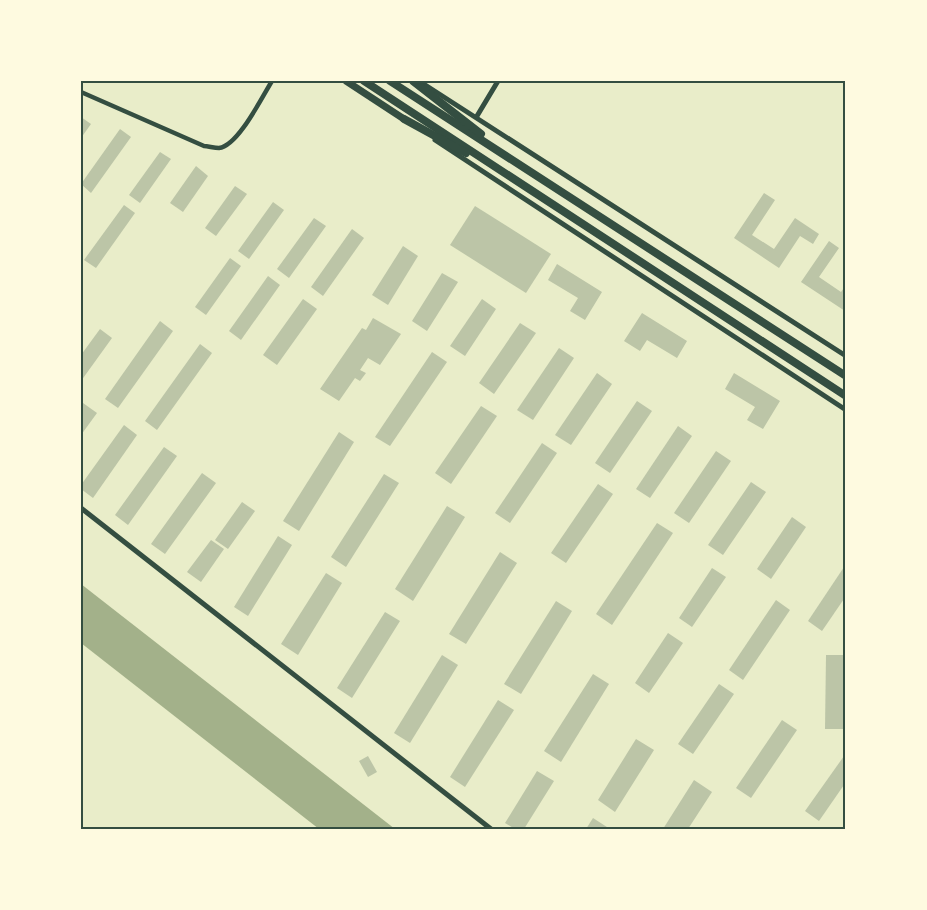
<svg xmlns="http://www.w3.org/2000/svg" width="927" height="910" viewBox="0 0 927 910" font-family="'Fira Sans',sans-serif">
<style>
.water{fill:#a3b18a}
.building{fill:#bcc5a7}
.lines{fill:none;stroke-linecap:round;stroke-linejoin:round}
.minor{stroke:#344e41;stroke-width:4.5}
.tertiary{stroke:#344e41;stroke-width:5}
.primary{stroke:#344e41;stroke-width:7}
.trunk{stroke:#344e41;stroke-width:8}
.neatline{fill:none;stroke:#344e41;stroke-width:2}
</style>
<rect width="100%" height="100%" fill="#e9edc9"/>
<!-- water -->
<polygon class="water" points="81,584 395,829 319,829 81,643"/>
<!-- building -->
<g class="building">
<polygon points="81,117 91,124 81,138"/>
<polygon points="120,129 131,137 91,193 81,184"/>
<polygon points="160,152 171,159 140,203 129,195"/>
<polygon points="196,166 208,176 183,212 170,203"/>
<polygon points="235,186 247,194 216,236 205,228"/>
<polygon points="764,193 775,200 752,235 774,249 795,218 819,234 813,244 800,236 779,268 734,238"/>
<polygon points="273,202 284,210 249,259 238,251"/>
<polygon points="124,205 135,213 96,268 84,260"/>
<polygon points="475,206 551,254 526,293 450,245"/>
<polygon points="314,218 326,226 289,278 277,269"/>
<polygon points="352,229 364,238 323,296 311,287"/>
<polygon points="829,241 839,248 819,277 841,292 846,285 845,311 801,282"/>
<polygon points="403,246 418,256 388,305 372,295"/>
<polygon points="230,258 241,266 206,315 195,307"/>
<polygon points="557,264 602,292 585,320 570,311 578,298 548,280"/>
<polygon points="442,273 458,282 427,331 412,321"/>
<polygon points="268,276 280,285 241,340 229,331"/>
<polygon points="303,299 317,309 277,365 263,355"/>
<polygon points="482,299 496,309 465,356 450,346"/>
<polygon points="642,313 687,341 677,358 647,340 640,351 624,341"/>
<polygon points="373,318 401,334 380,365 368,358 360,370 366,373 360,381 355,378 339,401 320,389 362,328 366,330"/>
<polygon points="160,321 173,331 118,408 105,399"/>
<polygon points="520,323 536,333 494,394 479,383"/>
<polygon points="100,329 112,338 81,381 81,355"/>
<polygon points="200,344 212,353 157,430 145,421"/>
<polygon points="559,348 574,358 533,420 517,410"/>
<polygon points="432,352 447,362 390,446 375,437"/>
<polygon points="597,373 612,384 571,445 555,435"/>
<polygon points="734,373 780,401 763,429 747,420 755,407 725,389"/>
<polygon points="637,401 652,411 610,473 595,463"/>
<polygon points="83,403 97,413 81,435 81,406"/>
<polygon points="481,406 497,416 451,484 435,473"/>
<polygon points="124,425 137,435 93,498 81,489 81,485"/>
<polygon points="678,426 692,436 650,498 636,489"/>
<polygon points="339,432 354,442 299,531 283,521"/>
<polygon points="542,443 557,453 510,523 495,513"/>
<polygon points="164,447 177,456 128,525 115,515"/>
<polygon points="716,451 731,461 689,523 674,513"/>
<polygon points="202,473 216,483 165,554 151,544"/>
<polygon points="384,474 399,483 346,567 331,557"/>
<polygon points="751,482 766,492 723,555 708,545"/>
<polygon points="598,484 613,494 566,563 551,553"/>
<polygon points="242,502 255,511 228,549 215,540"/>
<polygon points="447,506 465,517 413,601 395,589"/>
<polygon points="792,517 806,527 771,579 757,569"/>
<polygon points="657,523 673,533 612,625 596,614"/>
<polygon points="278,536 292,545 248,616 234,607"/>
<polygon points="211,540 224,549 201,582 187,572"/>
<polygon points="500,552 517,563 466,644 449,634"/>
<polygon points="846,564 846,596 822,631 808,621"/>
<polygon points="712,568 726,577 692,627 679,618"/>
<polygon points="326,573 342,583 298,655 281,644"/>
<polygon points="776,600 790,610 743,680 729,670"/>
<polygon points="556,601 572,611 521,694 504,684"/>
<polygon points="385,612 400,621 352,698 337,688"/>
<polygon points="668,633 683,643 649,693 635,683"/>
<polygon points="442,655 458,665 410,743 394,733"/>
<polygon points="826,655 845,655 845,729 825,729"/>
<polygon points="593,674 609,684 561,762 544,751"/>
<polygon points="719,684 734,694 693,754 678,744"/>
<polygon points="498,700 514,710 465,787 450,777"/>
<polygon points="782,720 797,730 751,798 736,788"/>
<polygon points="636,739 654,750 615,812 598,800"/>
<polygon points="368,756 377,772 368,777 359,761"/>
<polygon points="844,756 846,782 819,821 805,811"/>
<polygon points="537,771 554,781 524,829 515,829 505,823"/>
<polygon points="694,780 712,792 688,829 663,829"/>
<polygon points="593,818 610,829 586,829"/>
</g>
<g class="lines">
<!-- minor -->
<path class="minor" d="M81 92 204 146C208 146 214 148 219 148 238 146 262 97 272 81"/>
<!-- tertiary -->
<g class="tertiary">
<polyline points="419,81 846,356"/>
<polyline points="477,116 498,81"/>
<polyline points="435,140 846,410"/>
<polyline points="81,508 491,829"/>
</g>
<!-- primary -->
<polyline class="primary" points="346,81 404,119"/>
<!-- trunk -->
<g class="trunk">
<polyline points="364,81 846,396"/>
<polyline points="390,81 846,376"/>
<polyline points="413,81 481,134"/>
<polyline points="404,119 466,153"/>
</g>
</g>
<!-- border -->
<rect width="927" height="910" fill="none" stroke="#fefae0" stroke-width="165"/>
<rect x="82" y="82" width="762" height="746" class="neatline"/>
</svg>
